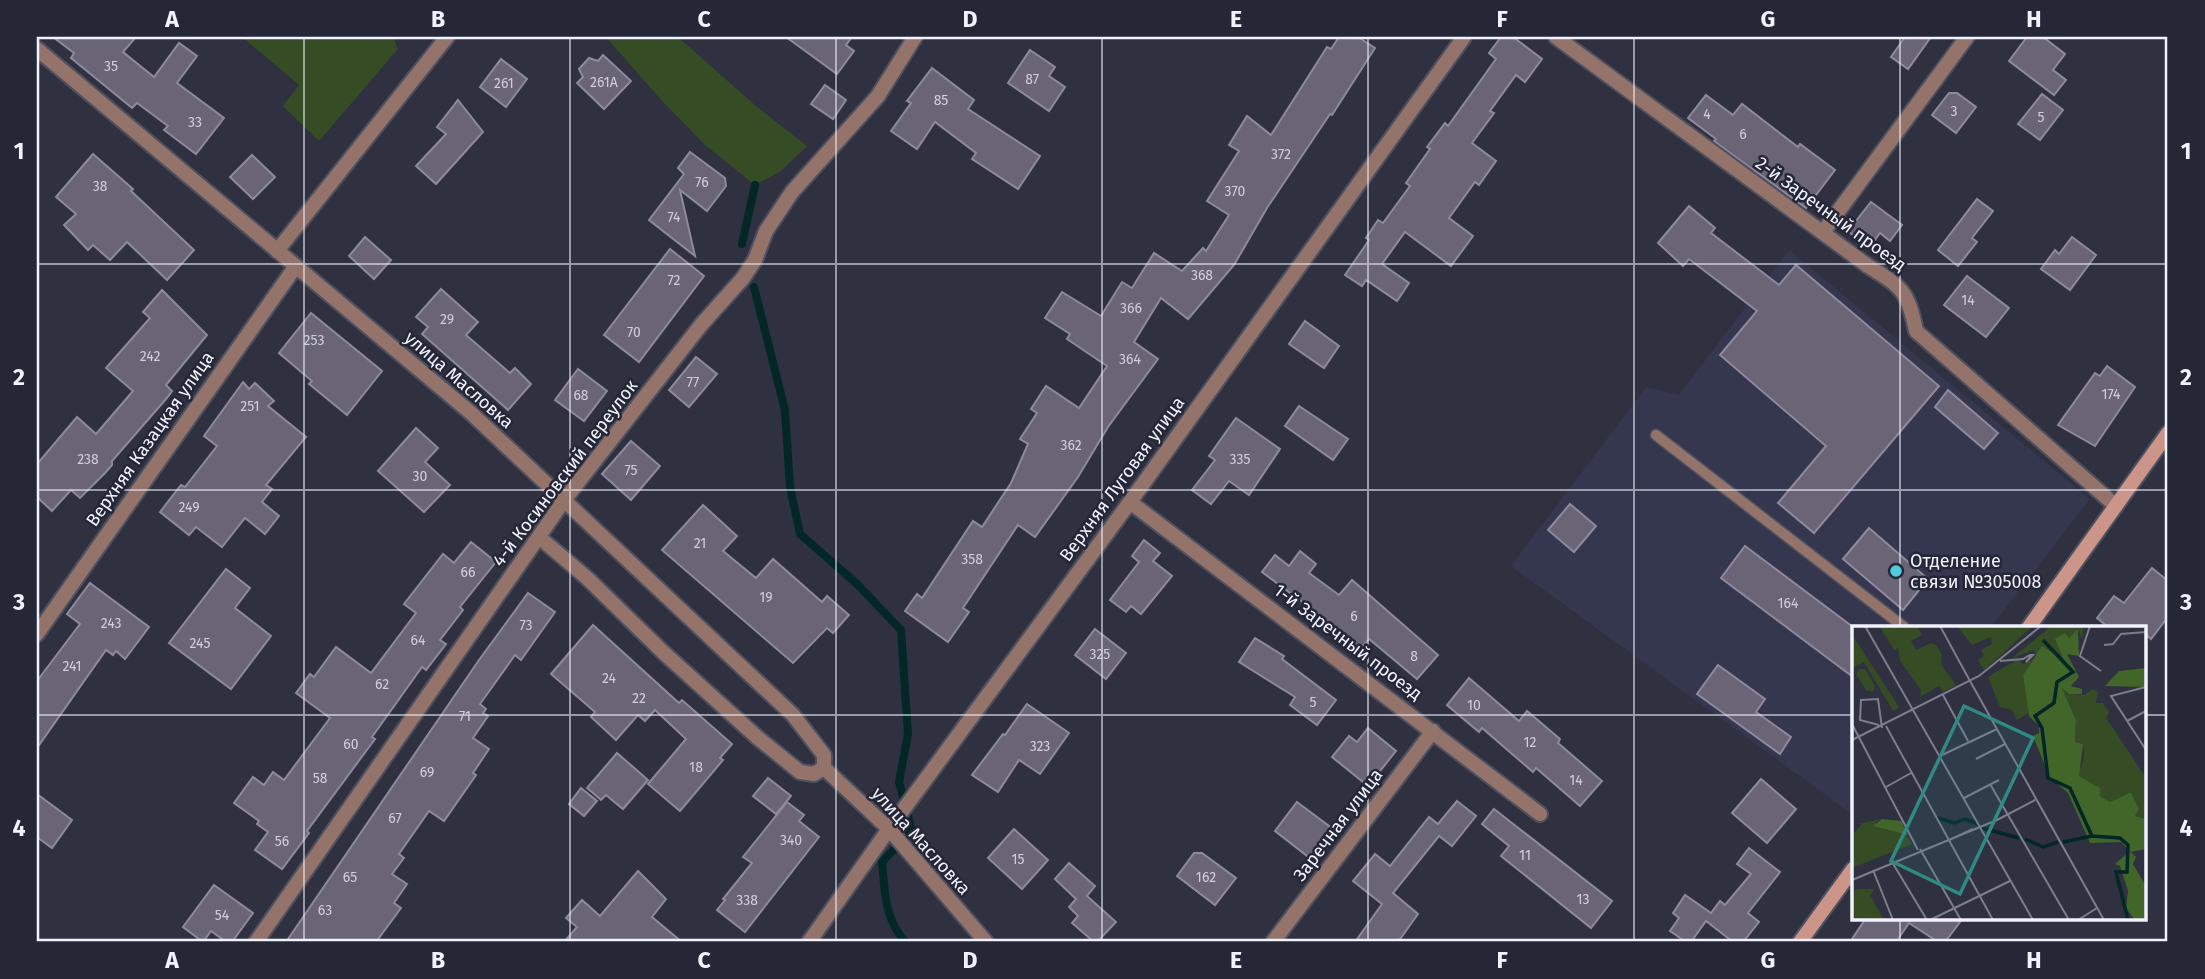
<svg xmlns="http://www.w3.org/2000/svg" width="2205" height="979" viewBox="0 0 2205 979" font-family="'Fira Sans',sans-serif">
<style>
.built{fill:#34374e}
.green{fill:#354c25}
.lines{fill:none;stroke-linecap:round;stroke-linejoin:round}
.stream{stroke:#032627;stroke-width:8}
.building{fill:#6a6477;stroke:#8f899d;stroke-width:2}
.lane-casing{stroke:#4e505f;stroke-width:13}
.street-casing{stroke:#4e505f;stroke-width:18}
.secondary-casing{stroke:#4e505f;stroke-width:18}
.lane{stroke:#94736a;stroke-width:10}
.street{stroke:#94736a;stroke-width:14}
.secondary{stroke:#cb9689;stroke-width:14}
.grid{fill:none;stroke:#f0f2fd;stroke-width:2;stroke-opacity:0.55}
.poi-dot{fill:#53cadc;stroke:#252737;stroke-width:2.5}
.labels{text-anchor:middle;stroke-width:5;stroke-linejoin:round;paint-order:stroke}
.number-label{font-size:14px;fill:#cecedc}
.street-label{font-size:18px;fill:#f0f2fd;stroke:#252737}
.poi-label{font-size:18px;fill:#f0f2fd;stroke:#252737;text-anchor:start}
.inset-river{fill:none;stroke:#032627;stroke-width:3.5}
.inset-road{fill:none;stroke:#7c7e8c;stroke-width:2}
.view{fill:#318983;fill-opacity:0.15;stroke:#318983;stroke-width:3.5}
.inset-edge{fill:none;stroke:#f0f2fd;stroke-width:3.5}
.neatline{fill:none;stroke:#f0f2fd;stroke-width:2.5}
.grid-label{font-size:23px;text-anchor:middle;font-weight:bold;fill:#f0f2fd}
</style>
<rect width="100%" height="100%" fill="#2f3141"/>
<!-- built -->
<polygon class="built" points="1789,250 2090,499 1991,627 1853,627 1853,815 1511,566 1646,387 1679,395"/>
<!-- green -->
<g class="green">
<polygon points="242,37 393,37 398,49 319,141 283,106 299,85"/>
<polygon points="606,37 678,37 756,106 807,146 780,172 755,185 705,145 662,101"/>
</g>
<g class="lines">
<!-- stream -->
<g class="stream">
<polyline points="742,244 755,185"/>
<path d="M754 287 785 410 790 487 800 534 856 583 901 630 908 734 899 782 912 831 882 862C885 891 884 920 906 942"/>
</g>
</g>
<!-- building -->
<g class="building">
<polygon points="53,37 136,37 123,52 154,77 179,43 197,56 177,83 224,118 196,154 164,130 168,126 137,103 132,108 71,58 74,53"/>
<polygon points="786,37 852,37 846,45 854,51 837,74"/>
<polygon points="1339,37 1358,37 1375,48 1332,115 1330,114 1267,208 1234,265 1188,319 1161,298 1134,342 1158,359 1108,427 1078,477 1035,537 1018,525 963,608 969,612 948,642 905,611 917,594 922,598 973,521 982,527 1011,483 1028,444 1020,439 1037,413 1031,409 1046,386 1079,408 1107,366 1067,339 1070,334 1045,318 1062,292 1101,316 1122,282 1132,288 1154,253 1182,271 1203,248 1206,251 1229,215 1207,201 1239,151 1229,145 1247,116 1271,135 1327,47 1331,49"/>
<polygon points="1501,37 1513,37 1542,59 1525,82 1516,75 1490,111 1494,113 1472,143 1496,161 1479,185 1475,182 1449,218 1473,236 1451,266 1405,232 1382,264 1409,283 1397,301 1366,280 1362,286 1345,275 1369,240 1366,238 1378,220 1383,223 1410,186 1406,183 1430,149 1427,147 1445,123 1448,126 1496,59 1489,53"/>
<polygon points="1905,37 1931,37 1908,69 1891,57"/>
<polygon points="2027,37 2043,37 2065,54 2053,70 2066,80 2054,95 2009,61"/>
<polygon points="1030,50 1055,67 1049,76 1065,87 1049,111 1008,83"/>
<polygon points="603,55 631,81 604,109 577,83 583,77 579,69 589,58 598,61"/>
<polygon points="501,59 527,79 506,107 480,87"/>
<polygon points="932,68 974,100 968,109 1040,156 1018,189 972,159 976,153 935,122 917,149 891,131 911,103 907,101"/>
<polygon points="825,85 846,100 833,119 811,104"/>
<polygon points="1949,93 1957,93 1976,107 1956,133 1932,115"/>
<polygon points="2042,94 2063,110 2040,140 2018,124"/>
<polygon points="1706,95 1733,115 1742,104 1798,147 1800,144 1835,170 1806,208 1722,147 1714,141 1716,139 1688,118"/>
<polygon points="458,100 483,132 436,184 416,166 446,134 437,127"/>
<polygon points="690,152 725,178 726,186 707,211 680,190 695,256 649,220 684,174 678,168"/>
<polygon points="93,154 133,189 131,191 194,250 167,280 127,242 110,260 93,245 88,250 64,225 76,214 56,197"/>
<polygon points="252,155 275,177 253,199 230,177"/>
<polygon points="1977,199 1993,211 1972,238 1977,242 1958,266 1938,250"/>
<polygon points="1871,202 1902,225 1890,241 1880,233 1869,248 1848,231"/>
<polygon points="1689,206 1715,228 1711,233 1779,285 1796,265 1939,386 1814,533 1778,503 1826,446 1720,355 1757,311 1689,259 1683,266 1658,243"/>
<polygon points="365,237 391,260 374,279 349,256"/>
<polygon points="2072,237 2096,255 2070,290 2041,269 2055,250 2059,254"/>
<polygon points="670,249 704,276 639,362 604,335"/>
<polygon points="1967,276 2009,308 1986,337 1944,305"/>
<polygon points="441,289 478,322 466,335 510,373 515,368 531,384 508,410 422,334 428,327 416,317"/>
<polygon points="162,290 207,335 166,385 172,391 166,399 112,461 112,465 105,473 80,498 71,490 52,511 37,497 37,464 77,417 96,434 133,391 106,368 150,318 143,312"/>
<polygon points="311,313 382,371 347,415 309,384 312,381 279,353"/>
<polygon points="1305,321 1339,346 1324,368 1289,344"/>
<polygon points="696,357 717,374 689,407 669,390"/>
<polygon points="2107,366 2135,387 2095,446 2058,425 2095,373 2100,376"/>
<polygon points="578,369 607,391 584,421 555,400"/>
<polygon points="243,382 249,389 255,383 274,401 268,406 306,437 266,485 272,489 262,502 279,516 265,534 245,518 222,547 196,527 189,535 160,512 181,485 185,487 217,446 204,436"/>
<polygon points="1948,390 1998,433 1984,449 1935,407"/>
<polygon points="1299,406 1348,439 1333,460 1285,426"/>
<polygon points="1236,418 1280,449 1249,495 1229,481 1211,504 1192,490 1215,460 1209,456"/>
<polygon points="416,428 438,448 425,462 450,485 424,512 378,471"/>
<polygon points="631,441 660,466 631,500 602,474"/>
<polygon points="1570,504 1596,526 1574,552 1548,530"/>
<polygon points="703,505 737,536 723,551 756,578 773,559 822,602 827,596 849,615 833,633 827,628 793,663 662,550"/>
<polygon points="1869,528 1928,579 1903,610 1843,559"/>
<polygon points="1144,540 1160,553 1153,561 1172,576 1141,614 1131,606 1126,612 1110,600 1139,562 1132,556"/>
<polygon points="471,542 496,562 460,607 463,610 440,640 446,644 426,670 422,667 372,737 375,739 307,831 309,833 282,869 255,850 268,832 257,824 259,821 234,803 253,777 264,785 273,772 284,780 330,718 296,693 310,674 314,677 336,647 371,673 416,613 404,604 443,554 454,563"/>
<polygon points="1745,546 1853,627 1853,677 1721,578"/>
<polygon points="1300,551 1316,564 1309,573 1339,595 1352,580 1438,655 1417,679 1369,639 1357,653 1318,620 1321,616 1262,572 1275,555 1289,566"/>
<polygon points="2152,568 2168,581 2168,617 2151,639 2144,633 2144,627 2108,627 2097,618 2114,596 2124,603"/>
<polygon points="226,569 250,588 235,608 271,636 231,689 169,643"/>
<polygon points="90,583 149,627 125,659 116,651 113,655 106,650 37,748 37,681 80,624 67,614"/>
<polygon points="528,593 555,612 521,660 515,655 480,704 486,709 483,713 488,716 473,738 489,749 473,773 476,775 444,821 429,811 399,854 404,858 392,874 407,884 394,903 401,908 376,942 286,942 479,660"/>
<polygon points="593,625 679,703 682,700 732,744 720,758 723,760 680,811 648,784 686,739 655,710 645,721 638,715 616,740 591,717 595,712 551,674"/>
<polygon points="1095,629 1126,653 1106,679 1075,655"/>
<polygon points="1255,638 1284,656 1282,659 1336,700 1317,725 1290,705 1295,697 1239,662"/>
<polygon points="1718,665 1765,699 1756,712 1791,737 1780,754 1697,694"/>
<polygon points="1469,678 1519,721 1527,711 1560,739 1558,743 1602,781 1580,806 1536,768 1533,772 1482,728 1479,732 1447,705"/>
<polygon points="1027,704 1069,733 1040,774 1019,760 998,792 972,775 1003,734 1005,735"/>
<polygon points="1368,728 1396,751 1368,786 1332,757 1349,736 1357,742"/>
<polygon points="617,753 648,780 623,809 606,795 601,800 587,788"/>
<polygon points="768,778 791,796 776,814 753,796"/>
<polygon points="1761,779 1796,809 1767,843 1732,813"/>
<polygon points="581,788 597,801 584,816 569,804"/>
<polygon points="37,794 72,820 52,848 37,837"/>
<polygon points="1457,801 1476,816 1452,846 1439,836 1393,893 1418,914 1398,942 1355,942 1382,904 1353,881 1375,854 1390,866 1429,817 1438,824"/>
<polygon points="787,802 804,815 799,821 819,837 745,932 717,910 725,900 723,899 752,863 743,857"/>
<polygon points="1297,802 1333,829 1311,859 1275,831"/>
<polygon points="1494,809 1612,901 1591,928 1501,856 1509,846 1482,824"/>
<polygon points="1014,829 1048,860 1022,889 988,858"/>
<polygon points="1749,848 1780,872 1748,913 1759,922 1743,942 1733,942 1706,921 1691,942 1686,942 1670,931 1679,918 1673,913 1685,895 1711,913 1720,901 1725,905 1751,874 1737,864"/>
<polygon points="1194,853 1202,853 1236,878 1215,905 1177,876"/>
<polygon points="1069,863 1095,886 1087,896 1116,922 1097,942 1094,942 1072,923 1078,916 1069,907 1076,899 1055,879"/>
<polygon points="638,871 666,899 652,917 682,942 564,942 577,927 566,918 582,900 600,916"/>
<polygon points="214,885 253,913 232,942 226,942 211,931 203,942 183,927"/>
<polygon points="1866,918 1963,918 1945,942 1938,942 1909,923 1896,942 1850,942"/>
</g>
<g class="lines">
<!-- lane casing -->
<g class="lane-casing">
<polyline id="lane" points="1656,435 1904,627"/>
</g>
<!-- street casing -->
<g class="street-casing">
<g id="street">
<path d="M1556 37 1868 266C1902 287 1908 291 1916 331L2116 506"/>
<polyline points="37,49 471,413 793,715 824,755 824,768 889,829 986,942"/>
<polyline points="1823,232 1967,37"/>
<polyline points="277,251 447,37"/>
<polyline points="1130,502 1540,814"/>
<polyline points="539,537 587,578 664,653 758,738 800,772 814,774 824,768"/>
<polyline points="37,634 296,266"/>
<polyline points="256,942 565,499 701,325 743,278 755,260 766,231 792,192 878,96 915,37"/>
<polyline points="809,942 889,829 1130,502 1464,37"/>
<polyline points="1273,942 1433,731"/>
</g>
</g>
<!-- secondary casing -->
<g class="secondary-casing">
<g id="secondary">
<polyline points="2029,627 2168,433"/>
<polyline points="1800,942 1853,869"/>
</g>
</g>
<!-- lane -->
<use href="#lane" class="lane"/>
<!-- street -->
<use href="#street" class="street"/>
<!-- secondary -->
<use href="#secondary" class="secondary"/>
</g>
<!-- grid -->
<path class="grid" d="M304 37V942M570 37V942M836 37V942M1102 37V942M1368 37V942M1634 37V942M1900 37V627M37 264H2168M37 490H2168M37 715H1853M2144 715H2168M1900 918V942"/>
<!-- markers -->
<circle class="poi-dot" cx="1896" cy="571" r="7"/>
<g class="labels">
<!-- number labels -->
<g class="number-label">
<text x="111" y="71">35</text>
<text x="1032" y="84">87</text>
<text x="604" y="87">261А</text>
<text x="504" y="88">261</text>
<text x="941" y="105">85</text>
<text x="1954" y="116">3</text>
<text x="1707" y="119">4</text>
<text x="2041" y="122">5</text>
<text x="195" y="127">33</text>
<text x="1743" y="139">6</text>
<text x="1281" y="159">372</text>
<text x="702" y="187">76</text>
<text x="100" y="191">38</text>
<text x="1235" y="196">370</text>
<text x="674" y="222">74</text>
<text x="1202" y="280">368</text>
<text x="674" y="285">72</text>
<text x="1968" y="305">14</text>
<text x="1131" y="313">366</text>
<text x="447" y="324">29</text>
<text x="634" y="337">70</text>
<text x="314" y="345">253</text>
<text x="150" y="361">242</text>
<text x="1130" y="364">364</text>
<text x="693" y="387">77</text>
<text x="2111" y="399">174</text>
<text x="581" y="400">68</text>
<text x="250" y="411">251</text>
<text x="1071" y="450">362</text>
<text x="88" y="464">238</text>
<text x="1240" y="464">335</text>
<text x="631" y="475">75</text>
<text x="420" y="481">30</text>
<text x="189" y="512">249</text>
<text x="700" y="548">21</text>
<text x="972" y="564">358</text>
<text x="468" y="577">66</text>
<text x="766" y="602">19</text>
<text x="1788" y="608">164</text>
<text x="1354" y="621">6</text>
<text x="111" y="628">243</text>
<text x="526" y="630">73</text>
<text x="418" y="645">64</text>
<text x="200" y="648">245</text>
<text x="1100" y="659">325</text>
<text x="1414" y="661">8</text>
<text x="72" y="671">241</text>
<text x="609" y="683">24</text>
<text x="382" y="689">62</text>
<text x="639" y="703">22</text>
<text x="1313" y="707">5</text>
<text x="1474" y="710">10</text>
<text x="465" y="721">71</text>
<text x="1530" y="747">12</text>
<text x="351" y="749">60</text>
<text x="1040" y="751">323</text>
<text x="696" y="772">18</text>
<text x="427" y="777">69</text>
<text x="320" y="783">58</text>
<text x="1576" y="785">14</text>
<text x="395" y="823">67</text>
<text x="791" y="845">340</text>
<text x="282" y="846">56</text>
<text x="1525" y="860">11</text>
<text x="1018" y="864">15</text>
<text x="350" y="882">65</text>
<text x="1206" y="882">162</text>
<text x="1583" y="904">13</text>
<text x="747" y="905">338</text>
<text x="325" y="915">63</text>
<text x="222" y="920">54</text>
</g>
<!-- street labels -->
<g class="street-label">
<text transform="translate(1831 214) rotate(36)" y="6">2-й Заречный проезд</text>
<text transform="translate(459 380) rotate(41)" y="6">улица Масловка</text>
<text transform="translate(150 439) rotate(-55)" y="6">Верхняя Казацкая улица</text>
<text transform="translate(565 473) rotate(-53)" y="6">4-й Косиновский переулок</text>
<text transform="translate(1122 479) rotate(-54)" y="6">Верхняя Луговая улица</text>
<text transform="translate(1348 642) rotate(37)" y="6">1-й Заречный проезд</text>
<text transform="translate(1338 825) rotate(-53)" y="6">Заречная улица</text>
<text transform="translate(921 841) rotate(48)" y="6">улица Масловка</text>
</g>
<!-- poi labels -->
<g class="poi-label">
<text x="1910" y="567">Отделение<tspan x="1910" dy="21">связи №305008</tspan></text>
</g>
</g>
<!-- overview -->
<g transform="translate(1852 626)">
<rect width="294" height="294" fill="#2f3141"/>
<path d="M65 0 70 9 59 15 64 24 79 17 85 20 90 29 89 38 104 59 91 66 87 60 68 71 69 64 48 35 46 22 42 24 28 1ZM105 0H181L132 44 126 34 132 30 129 24 140 18 139 11 120 19ZM199 0H232L230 13 226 3 217 13 213 10V34L202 28 185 30 181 24 159 33ZM1 10 47 81 45 83 41 85 12 36 0 43ZM166 33 171 38 181 33 171 49 177 87 165 94 160 84 148 81 136 51ZM7 43H13L23 60 21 66 14 64 4 48ZM210 62 217 68 232 69 241 63 246 66 244 77H251L257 86 254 92 294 152V193L283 190 287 183 279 166 258 176 248 170 247 162 226 150 232 132 231 118 223 116 224 94ZM30 193 23 196 35 204 51 205 60 218 0 242V209L10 198H6ZM6 263H23L18 269 31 292 0 294V266Z" fill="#354c25"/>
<path d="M226 3 227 30 215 28 227 51 219 60 230 63V68H217L210 62 224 94 223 116 231 118 227 150 248 162V170L258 176 279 166 287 183 283 190 294 193V223L278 226 284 231 281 238 294 260V294L282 293 274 282 276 265 268 240 263 238 278 225 269 216 238 217 216 167 198 152 181 110 187 107V100L177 90 171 49 190 20 212 34 203 13 213 7 217 12ZM294 42V61L253 60 267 45ZM30 193 49 195 56 209 21 200Z" fill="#426529"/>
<path class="inset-river" d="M191 14 221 46 205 56 202 77 183 90 190 102 196 152 218 162 240 210 268 212 276 219 275 246H264L276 294M85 192 103 197 113 193 126 198M130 202 167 212M173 213 191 221 206 216M211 216 240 210"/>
<path class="inset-road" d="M13 0 181 294M88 0 118 55M238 0 228 30 249 45M252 19 261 18 269 8 294 6M148 35 171 33 178 29H181L174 36 180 29M118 55 252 294M294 61 259 70 294 124M91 69 116 115M275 95 294 85M0 98 66 224M27 99 8 94 9 74 26 73 30 102M34 100 141 294M0 114 127 50 189 0M88 130 145 103M124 133 153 118M138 158 217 294M34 161 59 147M112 172 147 154M95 215 121 203M68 223 109 294M40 236 75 294M21 244 41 294M0 254 145 194 183 174M78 294 158 255M226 294 245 282"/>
<path class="view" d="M112 80 181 112 108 268 39 235Z"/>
<rect width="294" height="294" class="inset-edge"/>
</g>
<!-- border -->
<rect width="2205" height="979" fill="none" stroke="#252737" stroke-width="77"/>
<rect x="38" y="38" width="2128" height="902" class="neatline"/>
<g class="grid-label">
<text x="172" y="27">A</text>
<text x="438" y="27">B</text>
<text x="704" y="27">C</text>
<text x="970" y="27">D</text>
<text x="1236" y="27">E</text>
<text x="1502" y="27">F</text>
<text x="1768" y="27">G</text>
<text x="2034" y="27">H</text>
<text x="19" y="159">1</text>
<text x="2186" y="159">1</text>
<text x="19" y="385">2</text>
<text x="2186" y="385">2</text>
<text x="19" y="610">3</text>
<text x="2186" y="610">3</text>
<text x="19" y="836">4</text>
<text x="2186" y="836">4</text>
<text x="172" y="968">A</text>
<text x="438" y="968">B</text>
<text x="704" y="968">C</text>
<text x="970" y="968">D</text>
<text x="1236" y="968">E</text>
<text x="1502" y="968">F</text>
<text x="1768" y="968">G</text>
<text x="2034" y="968">H</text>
</g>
</svg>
